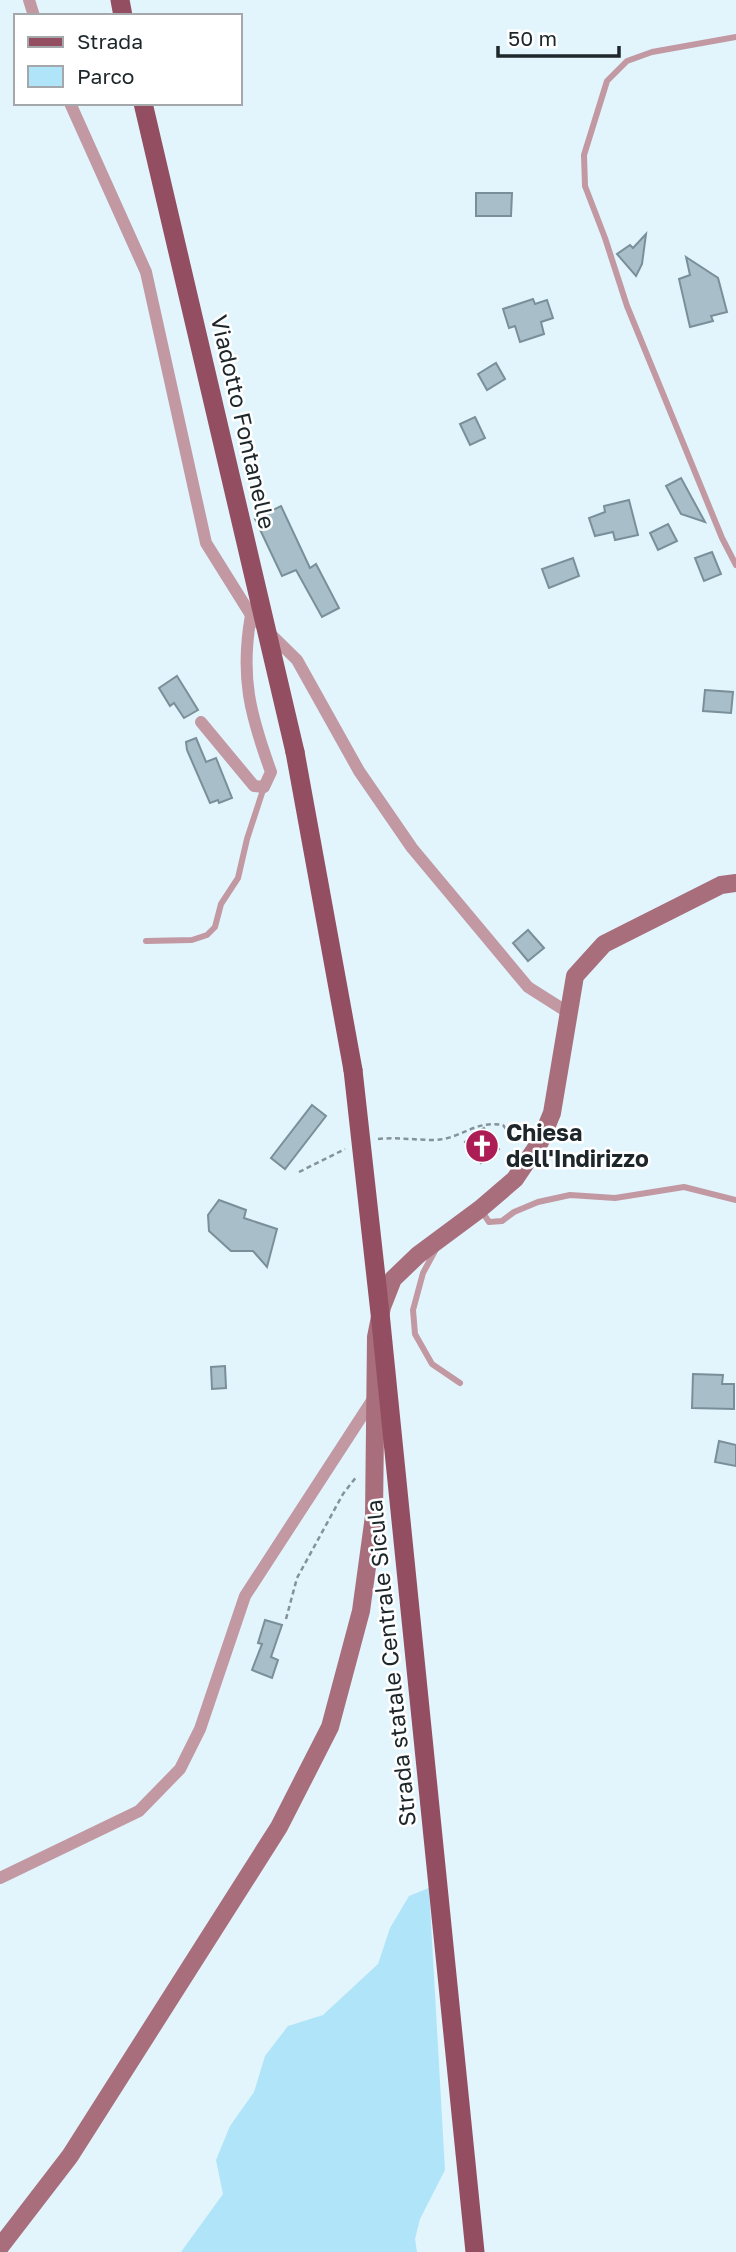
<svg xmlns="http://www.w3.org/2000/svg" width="736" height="2252" viewBox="0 0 736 2252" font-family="'Golos Text',sans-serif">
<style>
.green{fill:#b0e4f9}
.building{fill:#a8bfc9;stroke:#798f99;stroke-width:2}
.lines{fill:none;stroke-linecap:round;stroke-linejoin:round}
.path{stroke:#849399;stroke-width:2.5;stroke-dasharray:5 3.5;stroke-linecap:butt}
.lane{stroke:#c299a2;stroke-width:6}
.street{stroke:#c299a2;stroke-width:12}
.secondary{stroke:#a86e7c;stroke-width:18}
.primary{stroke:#944e61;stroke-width:19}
.primary-bridge{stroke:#944e61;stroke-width:19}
.labels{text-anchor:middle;stroke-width:5;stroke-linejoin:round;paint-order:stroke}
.street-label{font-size:23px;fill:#1d262a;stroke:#fff}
.poi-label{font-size:23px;font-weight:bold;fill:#1d262a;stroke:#fff;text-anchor:start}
</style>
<rect width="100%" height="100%" fill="#e2f5fd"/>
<!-- green -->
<polygon class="green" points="429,1888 445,2170 420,2219 415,2239 417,2252 181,2252 223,2194 216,2160 230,2126 254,2092 265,2056 288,2026 323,2015 378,1964 390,1928 409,1896"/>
<!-- building -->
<g class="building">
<polygon points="476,193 512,193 511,216 476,216"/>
<polygon points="646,234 642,264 636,276 617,254 630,245 633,248"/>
<polygon points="686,257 718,278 727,312 711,316 713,321 690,327 679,279 690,275"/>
<polygon points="533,299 535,304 547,300 553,318 541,322 544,334 520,342 515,326 509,328 503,309"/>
<polygon points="496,363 505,379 487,390 478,374"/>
<polygon points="475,417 485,438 470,445 460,424"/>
<polygon points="681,478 705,522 681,514 666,486"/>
<polygon points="629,500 638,535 615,540 613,532 595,536 589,518 605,512 604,506"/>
<polygon points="281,506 310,568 316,564 339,608 322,617 296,570 282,576 255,519"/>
<polygon points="668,524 677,541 658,550 650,533"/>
<polygon points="712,552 721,574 704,581 695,558"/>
<polygon points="573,558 579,576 549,588 542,569"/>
<polygon points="177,676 198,710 184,718 174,703 170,706 159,688"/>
<polygon points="705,690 733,692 731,713 703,711"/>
<polygon points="196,738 206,762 216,758 232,798 219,803 218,800 210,803 187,750 186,742"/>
<polygon points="528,930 544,948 528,961 513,943"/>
<polygon points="312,1105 326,1116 285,1169 271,1158"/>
<polygon points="484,1128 499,1149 481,1163 465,1142"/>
<polygon points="219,1200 246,1210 244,1218 277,1229 267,1267 253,1251 231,1251 209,1231 208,1215"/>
<polygon points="225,1366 226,1388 212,1389 211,1367"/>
<polygon points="693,1374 723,1375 722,1384 734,1384 734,1409 692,1408"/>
<polygon points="719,1441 736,1445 736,1466 715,1462"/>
<polygon points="265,1620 282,1625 271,1657 278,1660 272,1678 252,1670 262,1644 258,1643"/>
</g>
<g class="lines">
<!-- path -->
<g class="path">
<path d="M378 1139C397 1137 415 1140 434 1140 462 1139 474 1120 503 1125L518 1145"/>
<polyline points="299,1172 345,1149"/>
<polyline points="286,1619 297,1578 343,1494 357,1476"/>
</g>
<!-- lane -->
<g class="lane">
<polyline points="736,37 652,52 627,61 607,81 584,155 585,186 605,238 627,306 722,538 736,565"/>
<polyline points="146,941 192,940 207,935 215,927 221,904 238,878 247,839 264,787"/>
<polyline points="481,1210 489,1222 502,1221 514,1212 538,1202 570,1195 615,1198 684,1187 736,1200"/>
<polyline points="436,1249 423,1273 413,1310 415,1334 432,1364 460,1383"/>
</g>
<!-- street -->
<g class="street">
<polyline points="29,0 34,16"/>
<polyline points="70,103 146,272 206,543 251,615 297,660 359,771 412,848 528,987 569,1013"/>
<path d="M201 722 254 786 264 787 271 772C250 714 240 677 251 615"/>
<polyline points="0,1878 139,1811 180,1769 200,1729 245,1596 375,1396"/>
</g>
<!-- secondary -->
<polyline class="secondary" points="0,2247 70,2156 279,1827 330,1727 361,1611 374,1516 376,1337 382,1307 393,1279 418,1255 480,1209 515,1179 540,1142 552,1113 575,976 604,944 721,885 736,883"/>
<!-- primary -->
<g class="primary">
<polyline points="120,0 123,16"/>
<polyline points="295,752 353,1070"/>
</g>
<!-- primary-bridge -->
<g class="primary-bridge">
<polyline points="143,103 295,752"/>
<polyline points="353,1070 380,1313 475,2252"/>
</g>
</g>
<!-- icons -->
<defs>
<g id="church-disc" transform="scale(1.75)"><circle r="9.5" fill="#ac1d56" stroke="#fff"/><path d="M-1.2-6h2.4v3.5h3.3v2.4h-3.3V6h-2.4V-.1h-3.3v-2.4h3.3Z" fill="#fff"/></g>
</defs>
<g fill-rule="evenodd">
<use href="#church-disc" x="482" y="1146"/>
</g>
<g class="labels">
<!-- street labels -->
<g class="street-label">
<text transform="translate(243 422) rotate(77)" y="8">Viadotto Fontanelle</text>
<text transform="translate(391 1663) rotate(-96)" y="8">Strada statale Centrale Sicula</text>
</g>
<!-- poi labels -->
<g class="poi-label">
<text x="506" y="1141">Chiesa<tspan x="506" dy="26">dell'Indirizzo</tspan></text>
</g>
</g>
<!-- legend -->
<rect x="14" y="14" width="228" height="91" fill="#ffffff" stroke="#a5a8aa" stroke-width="2"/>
<rect x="28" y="37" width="35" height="10" fill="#944e61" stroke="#a5a8aa" stroke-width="2"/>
<text x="77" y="49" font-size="21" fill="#1d262a">Strada</text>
<rect x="28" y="66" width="35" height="21" fill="#b0e4f9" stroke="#a5a8aa" stroke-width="2"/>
<text x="77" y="84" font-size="21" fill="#1d262a">Parco</text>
<!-- scale -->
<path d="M498 46v10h121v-10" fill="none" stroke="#1d262a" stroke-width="3.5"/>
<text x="508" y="46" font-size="21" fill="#1d262a" stroke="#ffffff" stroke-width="5" paint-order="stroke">50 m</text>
</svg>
